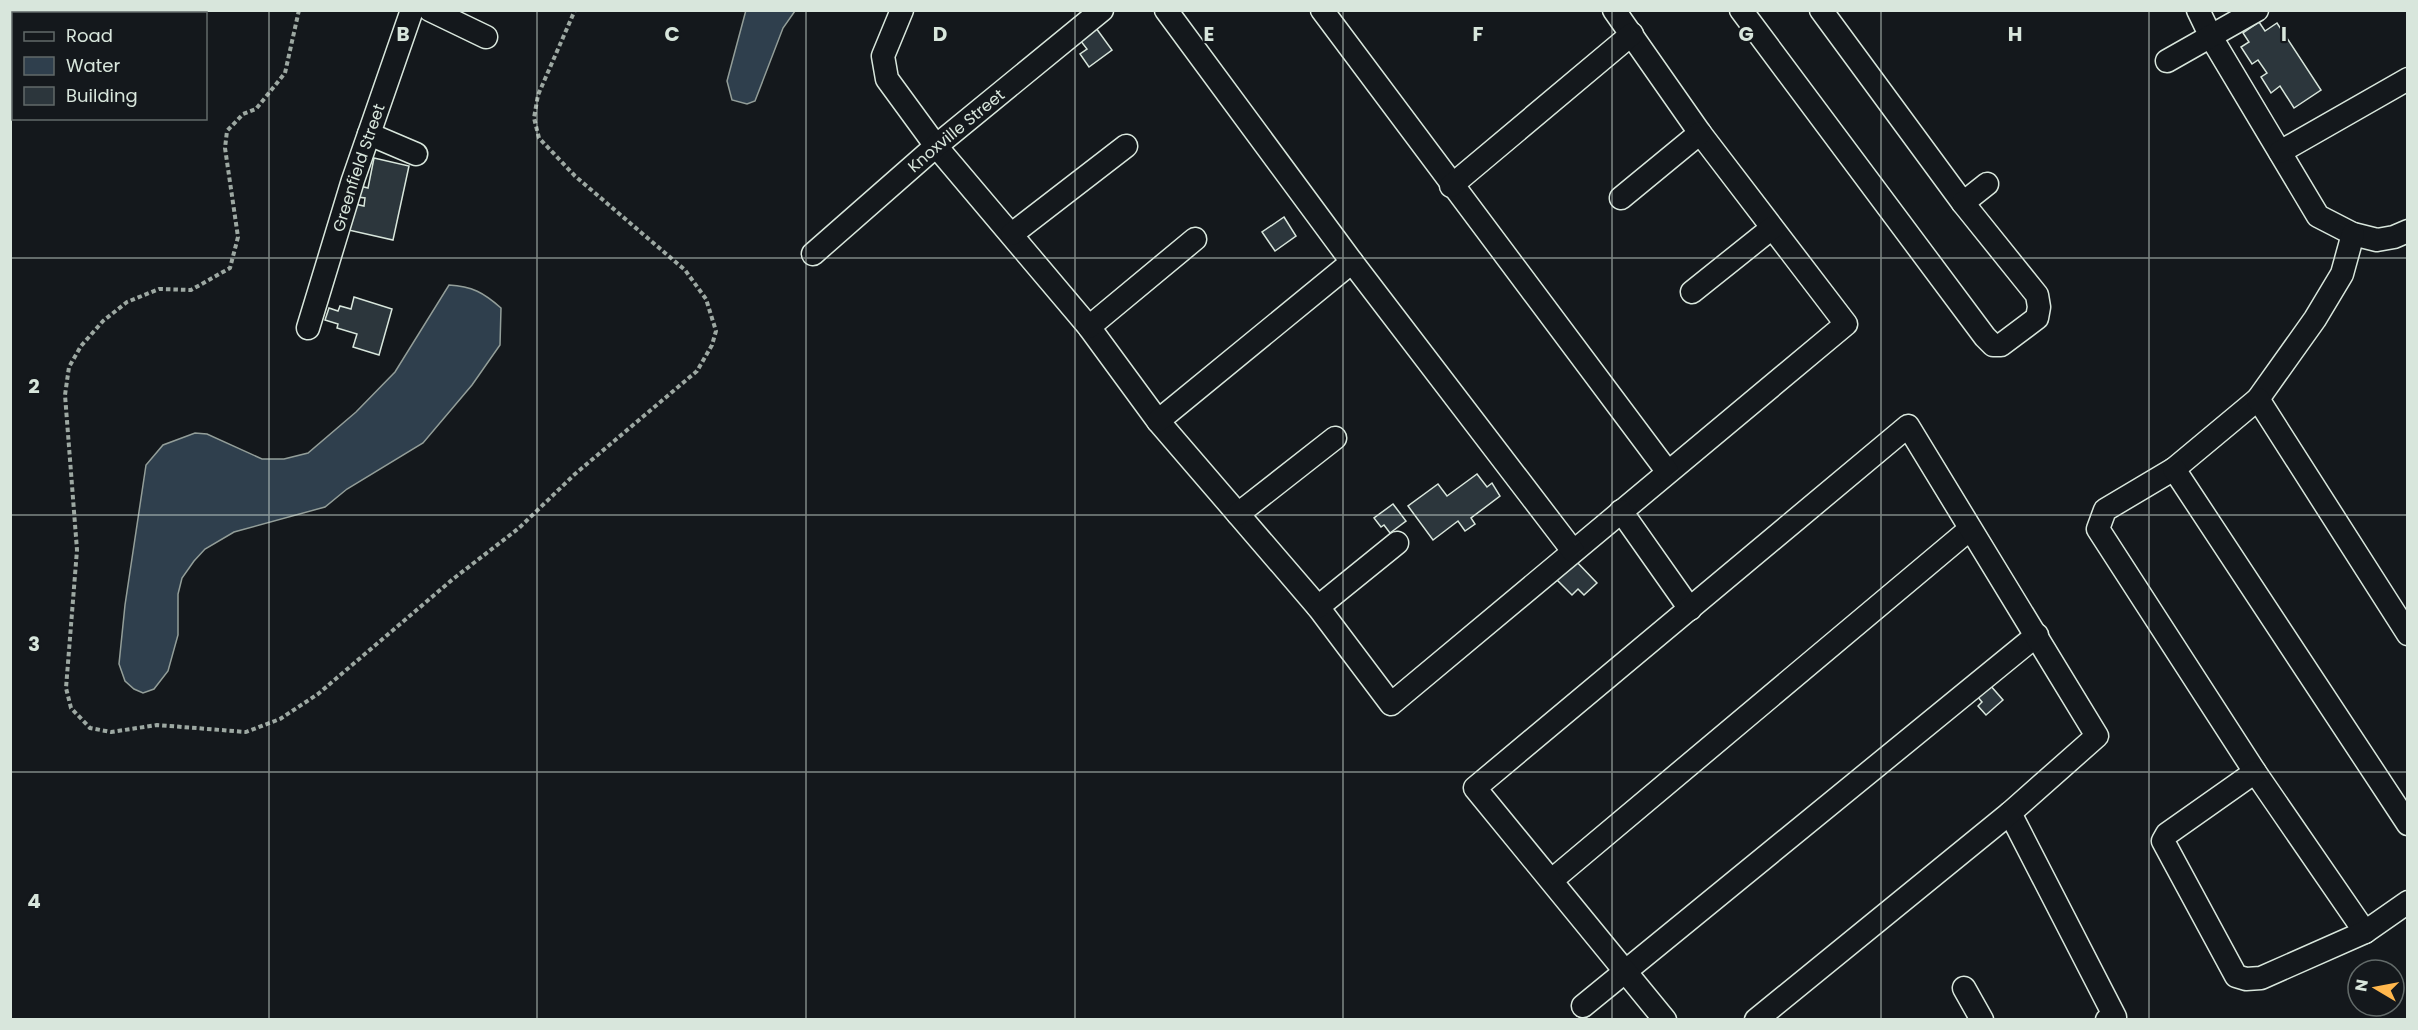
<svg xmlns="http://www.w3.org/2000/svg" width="2418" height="1030" viewBox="0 0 2418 1030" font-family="Poppins,sans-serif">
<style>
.water{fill:#2f3f4d;stroke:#939e99;stroke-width:1.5}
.building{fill:#2c363c;stroke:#d8e6dc;stroke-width:1.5}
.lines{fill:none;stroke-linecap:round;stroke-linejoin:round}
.minor-casing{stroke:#d8e6dc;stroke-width:25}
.path{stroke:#9da8a2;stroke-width:4;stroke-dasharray:4.5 3;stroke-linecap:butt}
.minor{stroke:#14181c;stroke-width:22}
.grid{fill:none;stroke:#d8e6dc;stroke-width:1.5;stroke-opacity:0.55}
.labels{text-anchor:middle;stroke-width:4.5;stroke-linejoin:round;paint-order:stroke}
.street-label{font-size:16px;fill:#d8e6dc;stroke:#14181c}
.grid-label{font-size:20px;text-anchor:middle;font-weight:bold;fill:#d8e6dc;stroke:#14181c;stroke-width:4.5;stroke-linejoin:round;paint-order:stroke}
</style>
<rect width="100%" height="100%" fill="#14181c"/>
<!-- water -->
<g class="water">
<polygon points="746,10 795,11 783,28 755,101 747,104 732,100 727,81"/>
<path d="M449 285C472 286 484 293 501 308L500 345 472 385 423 443 347 489 325 507 234 532 205 549 194 561 182 578 178 594V635L168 671 154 689 143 693 134 689 125 681 119 664 125 605 146 465 163 445 195 433 207 434 262 459H284L308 453 356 412 395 372Z"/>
</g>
<!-- building -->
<g class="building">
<polygon points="2259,22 2265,31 2277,23 2321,90 2294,108 2280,86 2271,93 2261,77 2267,73 2258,60 2252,64 2241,47 2249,42 2243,33"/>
<polygon points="1096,28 1112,50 1089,67 1080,54 1087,49 1080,40"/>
<polygon points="374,158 409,166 393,240 344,229 350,203 364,206 365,198 358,197 360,186 368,188"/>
<polygon points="1284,217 1296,236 1275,251 1262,232"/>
<polygon points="354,297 392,309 379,355 353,347 357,334 337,328 338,324 325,320 329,308 338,311 340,306 351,309"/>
<polygon points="1477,474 1487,487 1492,483 1500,496 1471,518 1475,524 1465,531 1458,521 1433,540 1408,506 1438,484 1447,496"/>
<polygon points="1393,504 1406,521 1390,533 1384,525 1381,527 1374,518"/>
<polygon points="1574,559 1597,583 1584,595 1578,589 1572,595 1555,578"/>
<polygon points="1990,685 2003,700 1986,715 1978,706 1982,702 1977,696"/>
</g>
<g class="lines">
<!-- minor casing -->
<g class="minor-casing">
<g id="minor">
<polyline points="430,10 486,37"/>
<polyline points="902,10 883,56 887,79 936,146 1089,327 1158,421 1318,607 1391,704 1846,324 1700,133 1614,10"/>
<polyline points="1166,10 1352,262 1573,551"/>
<polyline points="1322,10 1667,471"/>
<polyline points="1741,10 1985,337 1993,345 2001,345 2037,318 2039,307 2037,295 1963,203 1821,10"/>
<polyline points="2198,10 2211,37 2318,216 2353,234 2377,240 2394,237 2408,231"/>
<polyline points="2167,61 2257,10"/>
<polyline points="369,134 416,154"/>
<polyline points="2280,152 2408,79"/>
<polyline points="1451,186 1632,34"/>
<polyline points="1621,198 1700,133"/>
<polyline points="1963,203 1987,184"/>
<polyline points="1012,234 1126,146"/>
<polyline points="2353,234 2342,274 2315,319 2258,399 2174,469 2105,510 2098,529 2255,772 2365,932"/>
<path id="s1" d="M813 254 936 146 1102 10"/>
<polyline points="1692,292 1772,228"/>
<polyline points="1089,327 1195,239"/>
<path id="s2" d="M308 328 353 180 412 10"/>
<polyline points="2258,399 2408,634"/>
<polyline points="1158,421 1352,262"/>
<polyline points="2174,469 2408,824"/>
<polyline points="1621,511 1690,609"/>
<polyline points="1238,514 1335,438"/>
<polyline points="1318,607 1397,543"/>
<polyline points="2255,772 2167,834 2163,841 2236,976 2246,979 2261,978 2365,932 2408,902"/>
<polyline points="2010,813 2115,1017 2107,1020"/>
<polyline points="1552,880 1970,529"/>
<polyline points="1964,988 1982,1020"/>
<polyline points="1583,1006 2037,635"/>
<polyline points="1665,1020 1475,788 1908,426 2097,736 2010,813 1756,1020"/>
</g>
</g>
<!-- path -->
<polyline class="path" points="299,10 285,73 256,109 243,114 227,131 225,148 238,237 230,268 191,290 159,289 127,302 103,321 81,346 69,367 65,395 77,550 66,688 71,708 90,728 111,732 157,725 246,732 280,719 318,694 453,579 519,528 575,474 697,371 712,345 716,331 706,299 685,270 575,176 539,138 534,118 538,95 575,10"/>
<!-- minor -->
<use href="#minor" class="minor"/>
</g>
<!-- grid -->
<path class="grid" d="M269 10V1020M537 10V1020M806 10V1020M1075 10V1020M1343 10V1020M1612 10V1020M1881 10V1020M2149 10V1020M10 258H2408M10 515H2408M10 772H2408"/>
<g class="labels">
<!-- street labels -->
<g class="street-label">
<text dy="6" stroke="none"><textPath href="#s1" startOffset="189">Knoxville Street</textPath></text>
<text dy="6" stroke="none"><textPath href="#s2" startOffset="168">Greenfield Street</textPath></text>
</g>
</g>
<g class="grid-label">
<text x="403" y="41">B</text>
<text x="672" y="41">C</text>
<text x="940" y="41">D</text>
<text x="1209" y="41">E</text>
<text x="1478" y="41">F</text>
<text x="1746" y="41">G</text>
<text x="2015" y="41">H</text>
<text x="2284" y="41">I</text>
<text x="34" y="393">2</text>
<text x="34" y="651">3</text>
<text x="34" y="908">4</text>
</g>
<!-- border -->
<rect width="2418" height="1030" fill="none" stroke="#d8e6dc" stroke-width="24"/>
<!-- legend -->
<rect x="12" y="12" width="195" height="108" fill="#14181c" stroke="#626a69" stroke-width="1.5"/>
<rect x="24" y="32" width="30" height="9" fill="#14181c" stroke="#626a69" stroke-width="1.5"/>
<text x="66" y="42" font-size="18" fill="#d8e6dc">Road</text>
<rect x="24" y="57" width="30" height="18" fill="#2f3f4d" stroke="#626a69" stroke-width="1.5"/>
<text x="66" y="72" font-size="18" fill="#d8e6dc">Water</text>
<rect x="24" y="87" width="30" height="18" fill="#2c363c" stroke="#626a69" stroke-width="1.5"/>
<text x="66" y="102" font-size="18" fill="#d8e6dc">Building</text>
<!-- north arrow -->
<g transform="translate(2376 988) rotate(280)"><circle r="28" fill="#14181c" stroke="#626a69" stroke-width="1.5"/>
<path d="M0-4.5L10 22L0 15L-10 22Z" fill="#ffb74d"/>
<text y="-9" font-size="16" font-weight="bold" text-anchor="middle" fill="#d8e6dc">N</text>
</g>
</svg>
